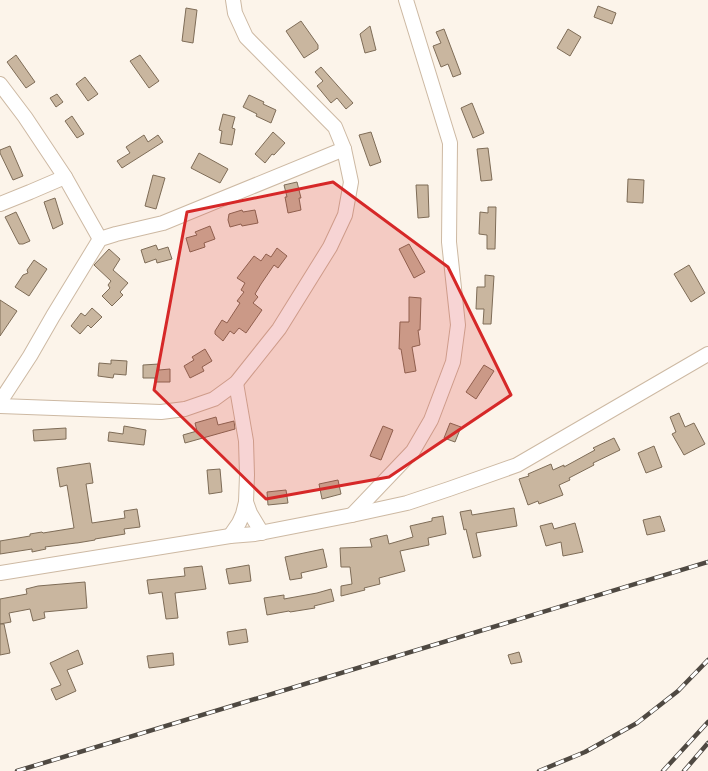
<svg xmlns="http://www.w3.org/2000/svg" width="708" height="771" viewBox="0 0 708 771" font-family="Figtree,sans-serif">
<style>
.building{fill:#c9b69f;stroke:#7e6c57}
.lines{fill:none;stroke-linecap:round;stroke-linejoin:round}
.minor-casing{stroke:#cdb9a3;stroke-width:16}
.minor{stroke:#fff;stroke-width:14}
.rail-casing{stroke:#4f4942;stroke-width:4.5}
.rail{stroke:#fff;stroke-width:3;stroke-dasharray:9;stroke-linecap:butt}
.marked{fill:#d62828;fill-opacity:0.2;stroke:#d62828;stroke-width:3;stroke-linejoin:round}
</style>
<rect width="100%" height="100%" fill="#fcf4ea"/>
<!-- building -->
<g class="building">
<polygon points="598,6 616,13 612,24 594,17"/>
<polygon points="186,8 197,10 193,43 182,41"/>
<polygon points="301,21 318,45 318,49 304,58 286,31"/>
<polygon points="370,26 376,50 365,53 360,34"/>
<polygon points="444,29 461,74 453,77 448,64 441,67 433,46 441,43 436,32"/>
<polygon points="568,29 581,37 570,56 557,48"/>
<polygon points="16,55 35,82 26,88 7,62"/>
<polygon points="140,55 159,81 149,88 130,61"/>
<polygon points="321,67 353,103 346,109 337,98 331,103 317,86 323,81 315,72"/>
<polygon points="85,77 98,94 88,101 76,84"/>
<polygon points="57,94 63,102 56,107 50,98"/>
<polygon points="249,95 264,102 263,104 276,110 271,123 256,116 257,114 243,107"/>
<polygon points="472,103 484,133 473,138 461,108"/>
<polygon points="223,114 235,117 232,128 235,129 232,145 220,143 222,131 219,130"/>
<polygon points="72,116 84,134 77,138 65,121"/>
<polygon points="273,132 285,143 274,155 272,154 265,163 255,154"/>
<polygon points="371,132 381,162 370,166 359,135"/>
<polygon points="144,135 148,142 158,135 163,142 122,168 117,161 130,153 126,147"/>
<polygon points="10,146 23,176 13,180 0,153 0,150"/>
<polygon points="488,148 492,180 481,181 477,149"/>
<polygon points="199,153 228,169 220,183 191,168"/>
<polygon points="153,175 165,178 156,209 145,206"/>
<polygon points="628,179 644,180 643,203 627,202"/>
<polygon points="297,182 301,198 299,198 301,210 288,213 285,197 287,197 284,185"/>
<polygon points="416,185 428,185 429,217 418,218"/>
<polygon points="55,198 63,224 53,229 44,202"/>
<polygon points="488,207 496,207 495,249 487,249 487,235 479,234 480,212 488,213"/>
<polygon points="242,210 243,212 255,210 258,223 242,226 241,224 230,227 228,220 229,214"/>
<polygon points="16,212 30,241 23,244 19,244 5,217"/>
<polygon points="210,226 215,239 204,243 205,247 190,252 186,238 197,235 195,232"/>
<polygon points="409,244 425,272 414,278 399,249"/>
<polygon points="156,245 158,250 168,247 172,259 157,263 156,259 145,263 141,250"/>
<polygon points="277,248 287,256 278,268 274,265 261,284 255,294 258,297 253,303 262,310 246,333 239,328 234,334 230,331 223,341 215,334 215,331 222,320 227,323 240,303 237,301 244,292 241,290 245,283 237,278 254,256 261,261 266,254 271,257"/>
<polygon points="109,249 120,259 113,270 128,283 120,292 123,295 112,306 102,296 110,288 108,285 111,281 94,265"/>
<polygon points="34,260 47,269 29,296 15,287 23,275 28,273 27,270"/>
<polygon points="689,265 705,293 691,302 674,274"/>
<polygon points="485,275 494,276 491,324 483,324 484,309 476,309 477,287 485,287"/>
<polygon points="409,297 421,298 420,330 418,330 420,345 412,347 416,371 405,373 401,349 399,349 400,322 409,322"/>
<polygon points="0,300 17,311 0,336"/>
<polygon points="92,308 102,317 91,328 88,325 80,334 71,326 81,313 85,316"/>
<polygon points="205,349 212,361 202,367 204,371 190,378 184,366 194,360 192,357"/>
<polygon points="111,360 127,361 126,375 114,374 113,378 98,376 99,363 111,364"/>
<polygon points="159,364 159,370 170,369 170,382 155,382 155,378 143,378 143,365"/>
<polygon points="484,365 494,371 476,399 466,392"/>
<polygon points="679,413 685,427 694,423 705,444 684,455 672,434 676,432 670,417"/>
<polygon points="216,417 218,425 234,421 235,429 185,443 183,435 197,431 195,423"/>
<polygon points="450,423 461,427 455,442 444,438"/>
<polygon points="124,426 146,430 144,445 108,441 109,432 123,434"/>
<polygon points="383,426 393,430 381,460 370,456"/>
<polygon points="66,428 66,439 34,441 33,430"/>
<polygon points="614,438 620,450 593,463 594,465 569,478 570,480 559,485 563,495 539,504 538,501 528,505 519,479 529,476 528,474 551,464 553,470 564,465 564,467 595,450 593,448"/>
<polygon points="654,446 662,467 646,473 638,453"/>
<polygon points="90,463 93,483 86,484 92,523 125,518 124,511 137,509 140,527 124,529 125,534 95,539 95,540 77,543 76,543 45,547 46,549 32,552 32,549 0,554 0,541 30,536 30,534 42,532 43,533 74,528 67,485 60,487 57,468"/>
<polygon points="220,469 222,492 209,494 207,470"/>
<polygon points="338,480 341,494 322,499 319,484"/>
<polygon points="286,490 288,503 268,505 267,492"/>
<polygon points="514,508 517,526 476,533 481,556 473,558 466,529 464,530 460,512 471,510 472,515"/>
<polygon points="443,516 446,534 428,538 429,545 400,551 405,571 379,578 380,584 364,588 365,590 341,596 341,586 352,584 350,567 341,567 340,548 372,547 370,539 387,535 389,544 413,537 410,526 432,521 432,518"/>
<polygon points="660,516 665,531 647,535 643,520"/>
<polygon points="552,523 554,529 575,523 583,552 563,556 561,542 546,546 540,526"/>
<polygon points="323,549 327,567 301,573 302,578 290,580 285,557"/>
<polygon points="249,565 251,581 229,584 226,569"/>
<polygon points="202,566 206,589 175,593 178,618 166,619 162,592 149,594 147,580 185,576 184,568"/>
<polygon points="85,582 87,608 44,612 45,618 33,621 30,609 9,613 11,622 0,624 0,599 27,594 26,589 38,586"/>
<polygon points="331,589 334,601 314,606 315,608 290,612 289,611 267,615 264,598 284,595 284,599 317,593"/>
<polygon points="0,624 4,624 10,653 0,655"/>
<polygon points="246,629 248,642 229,645 227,632"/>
<polygon points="78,650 83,664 67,670 76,691 56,700 51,689 61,685 50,663"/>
<polygon points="519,652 522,662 511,664 508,655"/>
<polygon points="173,653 174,665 149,668 147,656"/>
</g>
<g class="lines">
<!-- minor casing -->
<g class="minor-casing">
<g id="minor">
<polyline points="0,84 25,117 65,177 100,239"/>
<polyline points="0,204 30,192 65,177"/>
<polyline points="0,402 30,356 53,316 100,239 116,234 163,223 344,149"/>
<polyline points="0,406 161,412 185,409 214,399 236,383 279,329 330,247 345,215 351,182 344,149 335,127 246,37 235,13 233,0"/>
<polyline points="246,502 250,513 262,533"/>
<polyline points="352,515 413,451 431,420 453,362 458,325 449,242 450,143 406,0"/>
<polyline points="230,536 239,523 243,514 246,502 247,475 246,441 236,383"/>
<polyline points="0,573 230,536 255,534 352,515 407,503 449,489 517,465 708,354"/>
</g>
</g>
<!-- minor -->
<use href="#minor" class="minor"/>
<!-- rail casing -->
<g class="rail-casing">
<g id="rail">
<polyline points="17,771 708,562"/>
<polyline points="539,771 585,752 637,723 678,691 708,660"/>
<polyline points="663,771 708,722"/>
<polyline points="684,771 708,743"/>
</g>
</g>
<!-- rail -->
<use href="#rail" class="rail"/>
</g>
<!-- marked area -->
<path class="marked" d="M333 182 448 267 511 395 389 477 266 499 154 390 187 212Z"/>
</svg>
